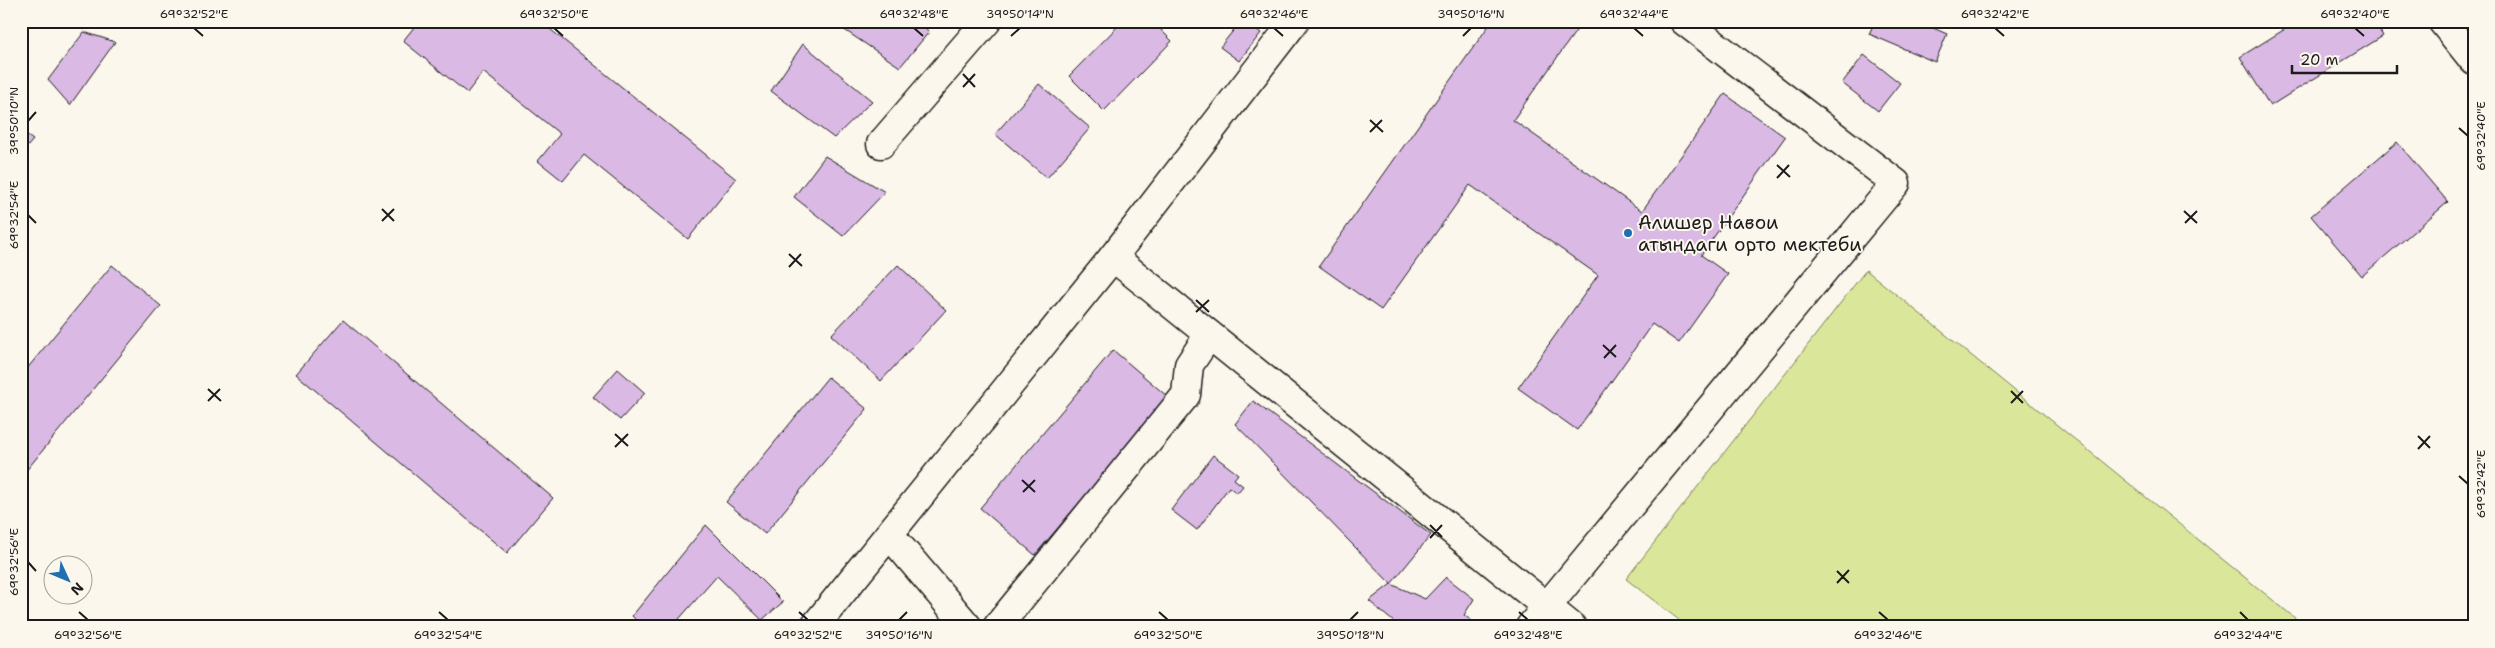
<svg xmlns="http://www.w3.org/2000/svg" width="2495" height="648" viewBox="0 0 2495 648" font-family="'Shantell Sans',sans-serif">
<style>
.green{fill:#dae699;stroke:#7b815a}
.building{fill:#dab9e5;stroke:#1c1c1c}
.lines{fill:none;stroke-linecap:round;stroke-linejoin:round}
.minor-casing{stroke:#1c1c1c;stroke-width:31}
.minor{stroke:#fbf7ec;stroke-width:28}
.ticks{fill:none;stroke:#1c1c1c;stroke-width:2}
.poi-dot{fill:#1f6fb2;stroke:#fbf7ec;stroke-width:2}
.labels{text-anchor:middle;stroke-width:4;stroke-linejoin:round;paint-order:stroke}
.poi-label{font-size:19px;fill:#1c1c1c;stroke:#fbf7ec;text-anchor:start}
.neatline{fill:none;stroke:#1c1c1c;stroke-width:2}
.ticks-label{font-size:12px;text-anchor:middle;fill:#1c1c1c}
</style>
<rect width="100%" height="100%" fill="#fbf7ec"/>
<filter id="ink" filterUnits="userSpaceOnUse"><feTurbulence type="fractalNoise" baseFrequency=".02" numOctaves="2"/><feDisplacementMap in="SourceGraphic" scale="10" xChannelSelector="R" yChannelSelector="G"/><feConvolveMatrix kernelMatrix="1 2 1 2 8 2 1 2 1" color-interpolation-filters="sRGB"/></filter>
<g filter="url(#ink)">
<!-- green -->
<polygon class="green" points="1866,270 2306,627 1688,627 1626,579"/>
<!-- building -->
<g class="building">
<polygon points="419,21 540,21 736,179 688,239 584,155 563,181 538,161 560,134 483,72 467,93 403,41"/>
<polygon points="849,21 919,21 929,32 900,67 843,29"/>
<polygon points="1123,21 1152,21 1172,41 1104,111 1069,76"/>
<polygon points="1241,21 1245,21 1261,33 1239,61 1220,47"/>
<polygon points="1492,21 1583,21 1513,120 1642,211 1725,94 1785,137 1701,255 1728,274 1679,343 1652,324 1577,430 1518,388 1598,275 1470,185 1381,310 1319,266"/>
<polygon points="1875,21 1917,21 1947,34 1935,62 1869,34"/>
<polygon points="2298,21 2374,21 2383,36 2270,106 2240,57"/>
<polygon points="84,32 115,42 70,105 48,80"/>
<polygon points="803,44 872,101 834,138 771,91"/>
<polygon points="1864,55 1900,83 1878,111 1842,83"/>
<polygon points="1039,84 1090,128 1047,178 995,134"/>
<polygon points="21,131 33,140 21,154"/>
<polygon points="2397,142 2448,202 2362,276 2311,216"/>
<polygon points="825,156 885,192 843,236 794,197"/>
<polygon points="112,265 161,306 25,472 21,469 21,376"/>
<polygon points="898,265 946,310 881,381 831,335"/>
<polygon points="343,320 553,498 507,553 296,374"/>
<polygon points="1113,350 1168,397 1035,555 980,508"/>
<polygon points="618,369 645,393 620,420 593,397"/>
<polygon points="828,377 867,409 765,534 726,502"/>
<polygon points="1253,401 1431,535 1391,584 1235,424"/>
<polygon points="1213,455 1238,474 1234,479 1243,486 1237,493 1229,487 1197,530 1171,510"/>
<polygon points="706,525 783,602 762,620 717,576 672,627 643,627 632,616"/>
<polygon points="1446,577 1474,599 1464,615 1480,627 1393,627 1395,623 1369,601 1391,584 1425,599"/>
</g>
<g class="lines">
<!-- minor casing -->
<g class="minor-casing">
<g id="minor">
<polyline points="2442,21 2474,61"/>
<polyline points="881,144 987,21"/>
<polyline points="1113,257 1572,627"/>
<polyline points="890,535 968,627"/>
<polyline points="814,627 1113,257 1295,21"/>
<polyline points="997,627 1186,395 1189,365 1209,335"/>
<polyline points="1530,627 1896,183 1684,21"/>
</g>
</g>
<!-- minor -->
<use href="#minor" class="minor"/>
</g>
</g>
<!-- ticks -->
<path class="ticks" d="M194 28 203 36M554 28 563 36M914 28 923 36M1274 28 1283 36M1634 28 1643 36M1995 28 2004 36M2355 28 2364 36M1011 36 1020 28M1463 36 1471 28M963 74 975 87M963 87 975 74M1370 120 1383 132M28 121 36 112M2459 128 2468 136M1370 132 1382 120M1777 165 1790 177M1777 178 1789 165M382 209 394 221M2184 211 2197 223M28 215 36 223M382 221 394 209M2185 223 2197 211M789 254 802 266M789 267 801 254M1196 300 1209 312M1196 312 1209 300M1603 345 1616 357M1604 358 1616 345M208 389 221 401M2011 391 2023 403M208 401 220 389M2011 403 2023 391M615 434 628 446M2418 436 2430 448M615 447 628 434M2418 449 2430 436M2459 476 2468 484M1022 480 1035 492M1023 492 1035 480M1430 525 1442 537M1430 538 1442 525M28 562 36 571M1837 571 1849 583M1837 583 1849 570M79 612 88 620M439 612 448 620M799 612 808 620M1159 612 1168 620M1519 612 1528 620M1879 612 1888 620M2240 612 2248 620M899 620 907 612M1350 620 1358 612"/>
<!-- markers -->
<circle class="poi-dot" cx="1628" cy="233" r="5"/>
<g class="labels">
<!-- poi labels -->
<g class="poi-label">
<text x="1638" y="229">Алишер Навои<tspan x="1638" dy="22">атындаги орто мектеби</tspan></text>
</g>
</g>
<!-- margin -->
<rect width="2495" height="648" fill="none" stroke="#fbf7ec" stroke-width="55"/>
<!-- north arrow -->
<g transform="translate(68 580) rotate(134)"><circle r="24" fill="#fbf7ec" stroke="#a29f99"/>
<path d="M0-4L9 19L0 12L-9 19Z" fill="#1f6fb2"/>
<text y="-8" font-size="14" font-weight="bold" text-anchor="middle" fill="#1c1c1c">N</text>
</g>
<!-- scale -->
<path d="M2292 65v8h105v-8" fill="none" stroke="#1c1c1c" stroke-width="2.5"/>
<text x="2300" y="65" font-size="15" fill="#1c1c1c" stroke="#fbf7ec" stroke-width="4" paint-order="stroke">20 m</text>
<rect x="28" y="28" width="2440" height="592" class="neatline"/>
<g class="ticks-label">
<text x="194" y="18">69°32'52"E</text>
<text x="554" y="18">69°32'50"E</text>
<text x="914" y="18">69°32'48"E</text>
<text x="1020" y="18">39°50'14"N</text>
<text x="1274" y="18">69°32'46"E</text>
<text x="1471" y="18">39°50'16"N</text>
<text x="1634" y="18">69°32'44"E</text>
<text x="1995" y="18">69°32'42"E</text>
<text x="2355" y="18">69°32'40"E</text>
<text transform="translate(14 121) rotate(-90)" y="4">39°50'10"N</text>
<text transform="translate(2481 136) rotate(-90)" y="4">69°32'40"E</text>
<text transform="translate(14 215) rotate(-90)" y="4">69°32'54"E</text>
<text transform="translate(2481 484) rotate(-90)" y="4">69°32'42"E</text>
<text transform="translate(14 562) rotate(-90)" y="4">69°32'56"E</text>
<text x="88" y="639">69°32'56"E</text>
<text x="448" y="639">69°32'54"E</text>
<text x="808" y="639">69°32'52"E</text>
<text x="899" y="639">39°50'16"N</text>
<text x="1168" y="639">69°32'50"E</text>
<text x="1350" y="639">39°50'18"N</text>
<text x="1528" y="639">69°32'48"E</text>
<text x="1888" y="639">69°32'46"E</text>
<text x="2248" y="639">69°32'44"E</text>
</g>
</svg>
